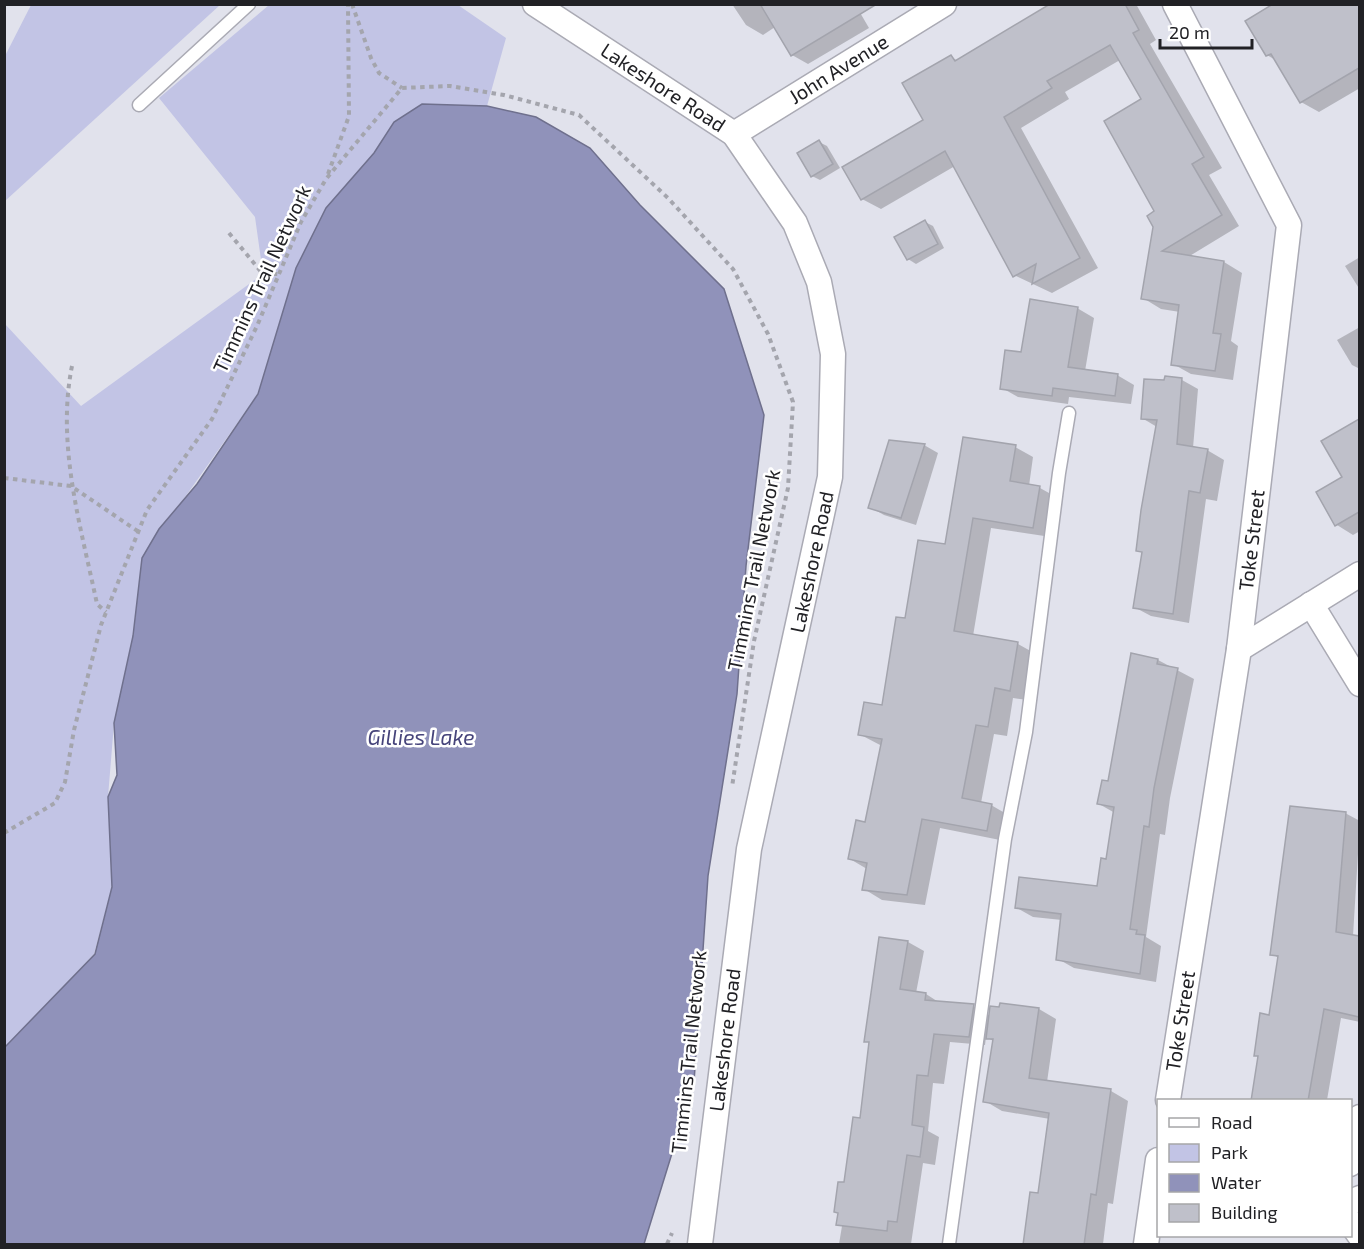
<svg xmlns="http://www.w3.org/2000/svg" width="1364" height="1249" viewBox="0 0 1364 1249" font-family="'Exo 2',sans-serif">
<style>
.green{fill:#c2c4e5}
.water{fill:#9092ba;stroke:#6f708d;stroke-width:1.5}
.shadow{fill:#0003}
.building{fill:#bfc0ca;stroke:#a3a4ad;stroke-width:1.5}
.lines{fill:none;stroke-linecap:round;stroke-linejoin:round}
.lane-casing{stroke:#aaaab4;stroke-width:15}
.street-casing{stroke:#aaaab4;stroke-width:27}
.path{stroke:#a4a5ad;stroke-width:4;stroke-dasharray:4.5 4.5;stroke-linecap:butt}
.lane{stroke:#fff;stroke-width:12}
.street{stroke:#fff;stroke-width:24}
.labels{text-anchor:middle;stroke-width:5;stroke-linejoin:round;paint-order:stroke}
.street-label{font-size:20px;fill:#212125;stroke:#fff}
.water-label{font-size:21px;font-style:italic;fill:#46447b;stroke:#fff}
</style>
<rect width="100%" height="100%" fill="#e1e2ec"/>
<!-- green -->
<g class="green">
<polygon points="31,5 220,5 5,201 5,56"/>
<polygon points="269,5 458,5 506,38 487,106 422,104 394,122 374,153 326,208 296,268 258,394 142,558 133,636 114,723 108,797 112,887 94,954 5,1047 5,324 81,406 263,274 255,217 159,98"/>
</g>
<!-- water -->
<polygon class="water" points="422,104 487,106 536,117 590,148 640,205 724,289 764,415 746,566 737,694 708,876 694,1082 644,1244 5,1244 5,1047 95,954 112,887 108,797 117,775 114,723 133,636 142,558 159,529 197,484 258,394 296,268 326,208 374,153 394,122"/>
<!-- shadow -->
<g class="shadow">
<polygon points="732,4 855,4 869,28 808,64 792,55 775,27 763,35 746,25"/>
<polygon points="1055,4 1136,4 1156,40 1150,44 1222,168 1209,175 1239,226 1188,257 1224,262 1242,273 1231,341 1238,346 1233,380 1191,374 1173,364 1180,312 1161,309 1143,298 1156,212 1143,100 1120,60 1065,92 1069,99 1021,128 1098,268 1052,293 1014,275 955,166 881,209 862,199 925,121 951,57 958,61"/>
<polygon points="1272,4 1360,4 1360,88 1319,112 1301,102 1277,61 1267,55"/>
<polygon points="819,142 827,146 840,168 820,180 812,176"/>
<polygon points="925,222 933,226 944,248 916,264 908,259"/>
<polygon points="1360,257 1360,290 1345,266"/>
<polygon points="1077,308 1094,318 1085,371 1117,375 1134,385 1131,404 1069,397 1068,404 1018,397 1002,388 1022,354"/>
<polygon points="1360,327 1360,369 1352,365 1337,340"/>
<polygon points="1166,378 1182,380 1198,389 1193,448 1207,450 1224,460 1217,501 1206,499 1189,623 1151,616 1134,607 1143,553 1137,550 1157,427 1142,418"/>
<polygon points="1360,421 1360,531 1353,535 1337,525 1318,493 1344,478 1323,442"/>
<polygon points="924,445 938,453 916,525 884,515 870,507"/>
<polygon points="1015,447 1033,457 1029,486 1040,488 1058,498 1051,537 991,528 973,636 1018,644 1036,654 1028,700 1013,698 1007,736 994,734 981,803 991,805 1010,816 1005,841 940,828 925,905 882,900 864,889 867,869 850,859 866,824 882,746 859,734 883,707 906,620 946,546"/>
<polygon points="1132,655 1158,660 1194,679 1170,798 1165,835 1160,834 1146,937 1161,946 1156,982 1074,968 1058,959 1062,920 1033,917 1017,908 1099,888 1108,860 1115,813 1099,804 1109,782"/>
<polygon points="1345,813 1360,821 1353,936 1360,937 1360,1022 1341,1018 1327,1100 1251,1100 1260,1057 1255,1055 1271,1016 1279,958 1272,954"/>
<polygon points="908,942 924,951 916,993 926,994 940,1003 973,1006 990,1016 1039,1009 1056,1019 1047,1082 1111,1091 1128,1101 1113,1204 1108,1203 1103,1244 1025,1244 1039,1194 1050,1119 1002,1111 985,1101 995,1042 986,1037 985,1045 950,1042 944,1084 933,1083 928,1131 939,1137 935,1165 923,1163 911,1244 839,1244 842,1226 838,1224 861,1120 870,1043 866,1041"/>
</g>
<!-- building -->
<g class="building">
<polygon points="760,4 877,4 791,56"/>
<polygon points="1050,4 1125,4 1139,30 1133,33 1204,157 1192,164 1222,215 1162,251 1224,261 1213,333 1221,334 1215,371 1171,365 1179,305 1141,299 1153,227 1147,216 1154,211 1104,121 1141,99 1110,45 1047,81 1052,88 1004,117 1080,258 1032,284 1036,264 1013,277 945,151 861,200 842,167 923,120 902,83 951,55 955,61"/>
<polygon points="1273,4 1359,4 1359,68 1300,103 1271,54 1266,56 1245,21"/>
<polygon points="819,140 833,164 811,177 797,153"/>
<polygon points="925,220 938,244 907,260 894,237"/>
<polygon points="1030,299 1078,307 1068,367 1118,374 1115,396 1053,388 1052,396 1000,389 1005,350 1021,352"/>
<polygon points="1165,376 1182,378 1177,444 1208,449 1200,493 1189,491 1173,614 1133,608 1142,552 1136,551 1141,510 1157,420 1141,419 1144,379 1164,380"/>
<polygon points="1359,419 1359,512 1335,526 1316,492 1342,477 1321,441"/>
<polygon points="963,437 1016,445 1010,481 1040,486 1033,528 973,518 954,631 1018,642 1010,691 995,688 988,727 976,725 962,798 992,804 987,831 922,819 907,895 862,890 867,863 848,859 856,820 865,822 882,739 858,735 864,702 882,705 896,617 905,618 918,540 945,544"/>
<polygon points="889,440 925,444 901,518 868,508"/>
<polygon points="1131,653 1158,659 1157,664 1178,668 1154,788 1149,827 1144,826 1130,929 1137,930 1136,934 1145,935 1140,974 1056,960 1061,914 1015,908 1019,877 1097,886 1101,858 1106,859 1114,807 1097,804 1102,780 1108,781"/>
<polygon points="1290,806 1346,812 1336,932 1359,936 1359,1017 1324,1009 1308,1101 1251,1101 1258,1056 1254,1056 1260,1013 1269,1015 1278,956 1270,955"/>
<polygon points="879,937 908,941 900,989 926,993 925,1000 974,1004 969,1037 934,1034 928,1076 917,1075 912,1125 924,1127 920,1157 907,1155 897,1222 888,1221 887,1231 836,1225 838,1213 834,1212 838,1182 844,1182 853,1117 860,1118 869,1042 864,1042"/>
<polygon points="1000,1003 1039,1008 1029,1078 1111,1089 1096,1195 1091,1194 1084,1245 1023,1245 1030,1192 1038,1193 1049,1113 983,1102 993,1039 986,1039 990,1006 999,1007"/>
</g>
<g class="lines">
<!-- lane casing -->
<g class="lane-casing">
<g id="lane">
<polyline points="139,105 249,4"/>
<polyline points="949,1244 1005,839 1026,732 1059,473 1069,413"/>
</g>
</g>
<!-- street casing -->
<g class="street-casing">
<g id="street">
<path id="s1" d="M535 4 734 134 795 223 819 282 833 354 830 477 749 849 700 1244"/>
<path id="s2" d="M734 134 944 4"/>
<polyline points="1311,604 1360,684"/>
<polyline points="1239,649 1360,574"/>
<path id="s3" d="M1168 1100 1239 649 1289 225 1175 4"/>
<polyline points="1350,1164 1360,1117"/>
<polyline points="1350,1203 1360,1198"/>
<polyline points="1350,1222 1360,1236"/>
<polyline points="1146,1244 1158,1160"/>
</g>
</g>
<!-- path -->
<g class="path">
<polyline points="352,4 371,58 379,73 402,88"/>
<polyline points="328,174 349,116 348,4"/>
<polyline points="229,233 263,274 280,274"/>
<path d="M72 366C56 445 81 527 97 604L106 612"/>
<polyline points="4,478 71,486 139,532"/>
<polyline points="4,833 55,803 65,782 74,730 101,625 147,510 212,419 257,326 301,222 326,179 402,88 450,86 504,95 579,115 668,198 733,269 768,334 793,402 788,488 754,641 732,787"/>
<polyline points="667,1244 672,1233"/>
</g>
<!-- lane -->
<use href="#lane" class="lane"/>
<!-- street -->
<use href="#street" class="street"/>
</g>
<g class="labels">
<!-- street labels -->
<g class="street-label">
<text dy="7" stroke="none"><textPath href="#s2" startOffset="123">John Avenue</textPath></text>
<text dy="7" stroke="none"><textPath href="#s1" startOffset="153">Lakeshore Road</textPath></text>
<text transform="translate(262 279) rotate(-65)" y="7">Timmins Trail Network</text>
<text dy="7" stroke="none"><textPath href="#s3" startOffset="566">Toke Street</textPath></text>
<text transform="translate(812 562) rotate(-78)" y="7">Lakeshore Road</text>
<text transform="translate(754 570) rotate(-79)" y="7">Timmins Trail Network</text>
<text dy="7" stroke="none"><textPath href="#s3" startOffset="80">Toke Street</textPath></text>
<text transform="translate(725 1040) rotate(-83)" y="7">Lakeshore Road</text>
<text transform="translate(689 1052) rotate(-84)" y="7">Timmins Trail Network</text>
</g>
<!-- water labels -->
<g class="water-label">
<text x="421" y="745">Gillies Lake</text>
</g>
</g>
<!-- border -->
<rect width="1364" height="1249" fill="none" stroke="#212125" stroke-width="12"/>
<!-- legend -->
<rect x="1157" y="1099" width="195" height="138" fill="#ffffff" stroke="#a6a6a8" stroke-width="1.5"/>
<rect x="1169" y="1118" width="30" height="9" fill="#ffffff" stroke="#a6a6a8" stroke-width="1.5"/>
<text x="1211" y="1129" font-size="18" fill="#212125">Road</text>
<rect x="1169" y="1144" width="30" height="18" fill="#c2c4e5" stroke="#a6a6a8" stroke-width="1.5"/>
<text x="1211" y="1159" font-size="18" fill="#212125">Park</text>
<rect x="1169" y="1174" width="30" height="18" fill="#9092ba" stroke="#a6a6a8" stroke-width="1.5"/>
<text x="1211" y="1189" font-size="18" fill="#212125">Water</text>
<rect x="1169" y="1204" width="30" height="18" fill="#bfc0ca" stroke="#a6a6a8" stroke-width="1.5"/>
<text x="1211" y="1219" font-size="18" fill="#212125">Building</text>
<!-- scale -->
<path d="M1160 39v9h92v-9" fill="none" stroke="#212125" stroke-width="3"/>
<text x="1169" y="39" font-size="18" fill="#212125" stroke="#ffffff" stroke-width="4.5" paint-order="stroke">20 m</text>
</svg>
